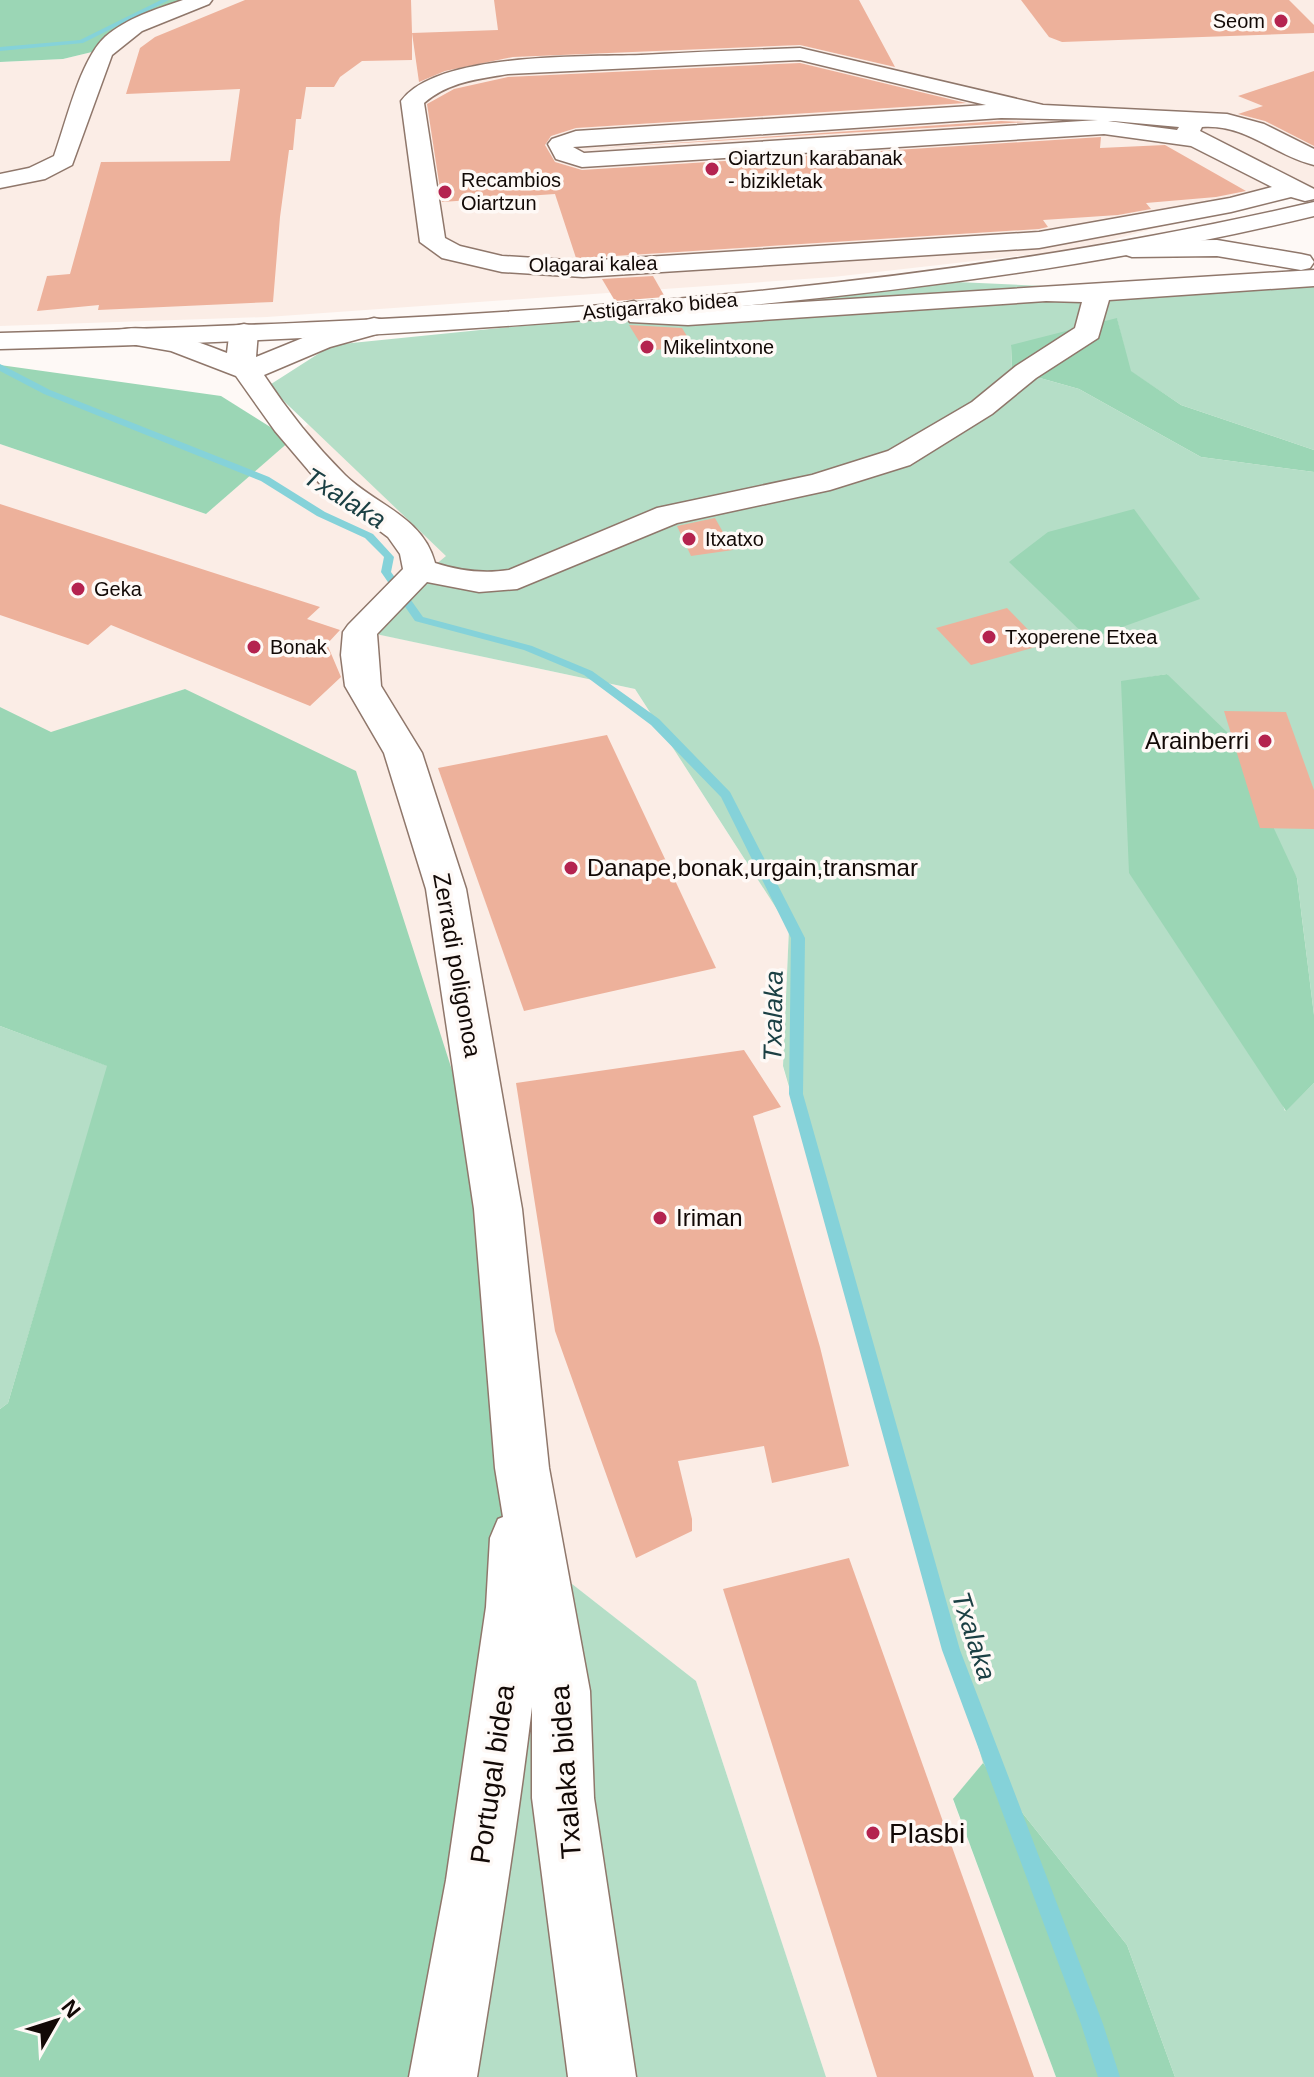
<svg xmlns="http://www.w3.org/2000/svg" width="1314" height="2077" viewBox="0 0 1314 2077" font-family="Helvetica,sans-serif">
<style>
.built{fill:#fbede6}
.green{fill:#b5dec7}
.forest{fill:#9bd6b5}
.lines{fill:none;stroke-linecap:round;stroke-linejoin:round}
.stream{fill:#85d2d9;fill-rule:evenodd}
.building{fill:#edb19b}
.minor-casing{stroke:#8f776b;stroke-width:3}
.secondary-casing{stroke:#8f776b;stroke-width:3}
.minor{fill:#fff;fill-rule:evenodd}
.secondary{fill:#fff;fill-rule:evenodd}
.poi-dot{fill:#b4234f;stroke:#fef9f6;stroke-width:3}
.labels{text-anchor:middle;stroke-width:7;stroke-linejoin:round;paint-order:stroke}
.far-poi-label{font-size:20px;fill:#120906;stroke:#fef9f6;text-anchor:start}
.far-street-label{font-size:20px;fill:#120906;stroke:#fef9f6}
.poi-label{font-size:24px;fill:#120906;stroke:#fef9f6;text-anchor:start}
.street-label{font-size:24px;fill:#120906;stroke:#fef9f6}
.water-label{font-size:26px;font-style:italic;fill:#1b4044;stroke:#fef9f6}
.near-street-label{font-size:28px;fill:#120906;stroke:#fef9f6}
.near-poi-label{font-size:28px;fill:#120906;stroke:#fef9f6;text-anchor:start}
</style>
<rect width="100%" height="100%" fill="#fef9f6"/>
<!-- built -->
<g class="built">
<polygon points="189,0 1314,0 1314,193 1217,211 1080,249 833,277 267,317 0,326 0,62 63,59 92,52 107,34"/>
<polygon points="308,424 447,556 358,630 635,689 789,928 783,1067 983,1763 953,1800 1056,2077 826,2077 696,1681 521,1544 185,689 51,733 0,707 0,444 206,514"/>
</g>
<!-- green -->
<g class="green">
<polygon points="1314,279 1314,450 1181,405 1130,371 1117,319 1011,346 1012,370 1079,389 1201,457 1314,472 1314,1015 1297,878 1167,674 1122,682 1285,1111 1314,1083 1314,2077 1175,2077 1127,1945 983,1763 783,1066 789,928 635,689 357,630 446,556 268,386 332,345 957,282 1109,289"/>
<polygon points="0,1026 108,1066 8,1403 0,1409"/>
<polygon points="521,1544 696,1681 826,2077 441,2077"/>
</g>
<!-- forest -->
<g class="forest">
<polygon points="0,0 189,0 107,34 92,52 63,59 0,62"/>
<polygon points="1117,318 1131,371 1181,405 1314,450 1314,472 1201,457 1079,389 1012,370 1011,345"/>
<polygon points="0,365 221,396 291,440 206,514 0,444"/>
<polygon points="1134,509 1200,599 1089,639 1009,562 1048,532"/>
<polygon points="1167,674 1231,736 1297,878 1314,1015 1314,1083 1286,1111 1129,873 1121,681"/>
<polygon points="185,689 356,771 459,1092 521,1544 441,2077 0,2077 0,1409 8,1403 107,1066 0,1026 0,707 51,732"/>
<polygon points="983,1763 1127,1945 1175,2077 1056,2077 953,1799"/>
</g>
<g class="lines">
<!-- stream -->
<g class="stream">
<polygon points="161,0 169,0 83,43 0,51 0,47 80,40"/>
<polygon points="0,364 50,390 269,477 325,512 373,534 394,557 391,572 423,617 532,646 592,671 659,719 730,792 805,938 803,1094 960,1650 1103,2024 1120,2077 1098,2077 1081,2024 942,1650 789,1094 791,938 721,797 651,725 584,675 524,650 415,621 381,572 384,557 365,538 317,516 261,481 44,394 0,371"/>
</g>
</g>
<!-- building -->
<g class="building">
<polygon points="245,0 411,0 412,33 498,30 494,0 859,0 895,67 800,45 513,57 445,71 419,82 412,33 412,60 362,61 340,77 334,87 306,87 301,119 296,119 293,150 289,150 280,217 273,302 98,310 99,305 37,311 47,276 70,274 101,162 230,161 240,89 126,94 140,48 155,37"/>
<polygon points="1021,0 1289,0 1314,25 1314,33 1062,42 1049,37"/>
<polygon points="800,63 966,103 576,128 551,136 545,145 555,162 582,170 1101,137 1100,148 1165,145 1246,191 1216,197 1146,203 1151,209 1118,215 1043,220 1048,227 1039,229 583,258 576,258 555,194 442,202 427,104 454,89 508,77"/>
<polygon points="1314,71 1314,146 1265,121 1238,114 1263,106 1238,96"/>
<polygon points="1001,121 1027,122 583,149"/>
<polygon points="653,276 665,297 615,301 602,279"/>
<polygon points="629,325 682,328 693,346 645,351"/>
<polygon points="0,504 320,607 307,619 340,630 327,644 341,677 310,706 111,625 88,645 0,615"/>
<polygon points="715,518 733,550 691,556 677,526"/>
<polygon points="1007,608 1043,645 971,665 936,628"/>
<polygon points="1224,711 1286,712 1314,790 1314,829 1260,828"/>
<polygon points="607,735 716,968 524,1011 438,768"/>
<polygon points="744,1050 781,1107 753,1116 820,1347 849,1466 772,1483 764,1446 678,1461 692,1519 692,1531 636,1558 555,1331 516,1083"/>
<polygon points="849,1558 1034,2077 877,2077 723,1589"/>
</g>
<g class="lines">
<!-- minor casing -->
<g class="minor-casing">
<g id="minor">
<path d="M183 0H212L209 4 142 31 112 55 72 165 45 179 0 188V174L29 168 54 156C66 123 80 60 105 37 127 18 156 9 183 0Z"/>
<path d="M800 48 1043 105 1227 114 1264 124 1314 149V165C1273 155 1247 124 1202 127L1200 131 1314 189V199L1305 201 1291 197 1231 212 1039 248 583 277 502 272 442 258 420 242 401 101C436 52 584 57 641 55 694 52 747 50 800 48ZM800 60 986 105 576 131 552 139 548 144 556 159 582 167 1104 134 1191 146 1272 187 1230 198 1039 232 583 261 502 256 460 246 445 238 424 103C448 82 478 79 508 74ZM1001 118 1098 120 584 153 573 147ZM1108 121H1113L1179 127 1177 130Z"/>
<polygon points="1217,240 1301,254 1310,256 1314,262 1310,268 1301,270 1217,256 1132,257 1123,254 1119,249 1123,244 1132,241"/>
<path d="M1314 270V286L1109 300 1098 338 1036 378 992 414 910 465 830 490 677 523 517 589 479 592 427 582 377 634 381 686 422 753 466 889 522 1209 549 1468 590 1691 594 1798 636 2077H568L532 1798V1707C517 1831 497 1954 477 2077H409L446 1880 486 1607 490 1538 498 1519 503 1517 495 1468 474 1209 426 889 384 753 345 686 341 655 343 632 348 625 403 569 400 554 388 537 326 491 275 431 236 376 171 351 119 342 115 336 119 330C151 322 198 342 227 353L229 336 234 326 244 324 254 326 258 332 256 357 310 335 374 318 384 320 388 326 384 332 330 347 264 375C287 410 315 445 345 475 376 505 423 517 435 563 460 571 483 574 509 570L657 508 812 475 888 451 972 402 1016 366 1075 328 1082 302 1046 301 688 325 630 322 620 309 624 303 634 301 648 308 688 309Z"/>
</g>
</g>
<!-- secondary casing -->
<g class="secondary-casing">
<path id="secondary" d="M1314 202V216C1115 264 914 290 710 309 474 332 237 343 0 349V333C435 321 890 301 1314 202Z"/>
</g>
<!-- minor -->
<use href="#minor" class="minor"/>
<!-- secondary -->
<use href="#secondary" class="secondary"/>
</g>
<!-- markers -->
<g class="poi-dot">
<circle cx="1281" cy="21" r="8"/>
<circle cx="712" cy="169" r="8"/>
<circle cx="445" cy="192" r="8"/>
<circle cx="647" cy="347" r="8"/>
<circle cx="689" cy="539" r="8"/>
<circle cx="78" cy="589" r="8"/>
<circle cx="989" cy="637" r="8"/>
<circle cx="254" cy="647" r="8"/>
<circle cx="1265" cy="741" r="8"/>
<circle cx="571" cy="868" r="8"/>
<circle cx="660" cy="1218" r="8"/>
<circle cx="873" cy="1833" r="8"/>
</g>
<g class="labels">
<!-- far-poi labels -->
<g class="far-poi-label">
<text x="1265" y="28" text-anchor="end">Seom</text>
<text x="728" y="165">Oiartzun karabanak<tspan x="728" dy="23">- bizikletak</tspan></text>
<text x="461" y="187">Recambios<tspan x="461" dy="23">Oiartzun</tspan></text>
<text x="663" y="354">Mikelintxone</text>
<text x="705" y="546">Itxatxo</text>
<text x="94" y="596">Geka</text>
<text x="1005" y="644">Txoperene Etxea</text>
<text x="270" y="654">Bonak</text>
</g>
<!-- far-street labels -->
<g class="far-street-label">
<text transform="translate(593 264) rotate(-1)" y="7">Olagarai kalea</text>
<text transform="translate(660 306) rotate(-5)" y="7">Astigarrako bidea</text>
</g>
<!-- poi labels -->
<g class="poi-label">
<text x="1249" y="749" text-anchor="end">Arainberri</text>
<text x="587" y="876">Danape,bonak,urgain,transmar</text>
<text x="676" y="1226">Iriman</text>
</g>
<!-- street labels -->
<g class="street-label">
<text transform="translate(457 965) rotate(80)" y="8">Zerradi poligonoa</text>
</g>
<!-- water labels -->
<g class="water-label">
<text transform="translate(345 498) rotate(32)" y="9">Txalaka</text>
<text transform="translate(773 1016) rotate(-89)" y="9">Txalaka</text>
<text transform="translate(974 1636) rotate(72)" y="9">Txalaka</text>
</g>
<!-- near-street labels -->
<g class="near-street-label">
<text transform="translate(565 1772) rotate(-94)" y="10">Txalaka bidea</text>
<text transform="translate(492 1774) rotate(-82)" y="10">Portugal bidea</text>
</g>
<!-- near-poi labels -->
<g class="near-poi-label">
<text x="889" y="1843">Plasbi</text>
</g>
</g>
<!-- north arrow -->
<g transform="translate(56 2021) rotate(51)" stroke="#fef9f6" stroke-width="6" paint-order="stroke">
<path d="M0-6L14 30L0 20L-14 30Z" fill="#120906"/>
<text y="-12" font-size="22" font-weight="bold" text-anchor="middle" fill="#120906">N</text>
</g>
</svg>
